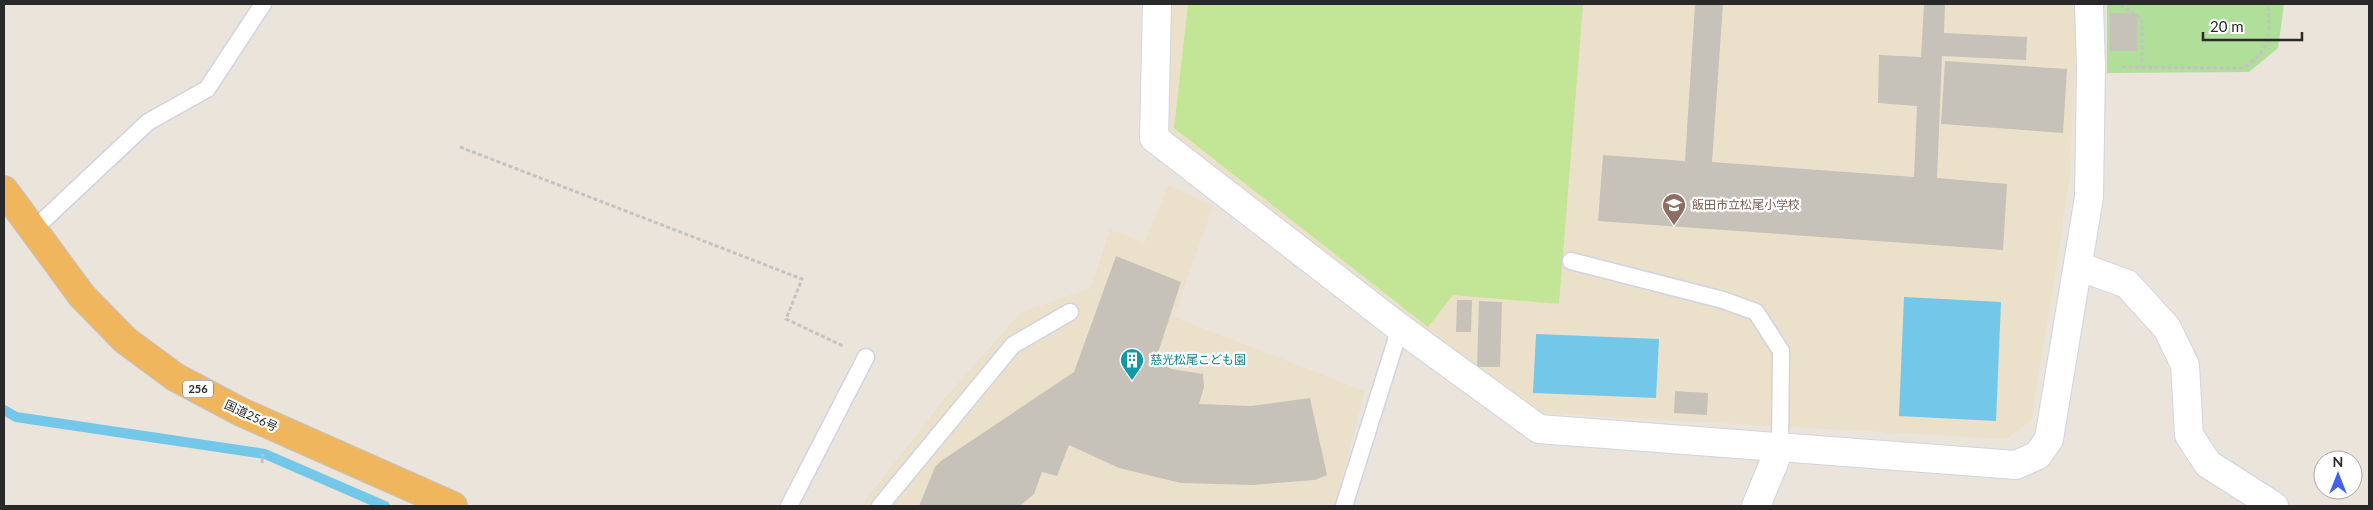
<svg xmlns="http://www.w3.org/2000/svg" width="2373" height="510" viewBox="0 0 2373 510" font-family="Lato,'Noto Sans JP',sans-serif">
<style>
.education{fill:#ebe1cb}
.green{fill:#b0df9a}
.pitch{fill:#c3e596}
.water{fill:#73c7e8}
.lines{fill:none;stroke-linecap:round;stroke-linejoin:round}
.stream{stroke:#73c7e8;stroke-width:10}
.building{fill:#c6c2ba}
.service-casing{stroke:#d0d3e1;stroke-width:19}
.minor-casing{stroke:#d0d3e1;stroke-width:30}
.trunk-casing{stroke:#c3c3c3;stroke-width:30}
.path{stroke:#c3c3c3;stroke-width:3;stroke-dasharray:4 2.5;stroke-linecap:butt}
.service{stroke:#fff;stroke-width:16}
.minor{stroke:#fff;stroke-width:28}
.trunk{stroke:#f0b65e;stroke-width:28}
.labels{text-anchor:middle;stroke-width:4.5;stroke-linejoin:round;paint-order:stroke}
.shield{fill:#fff;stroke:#696969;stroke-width:1}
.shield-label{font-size:11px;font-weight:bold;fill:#292929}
.education-label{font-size:12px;fill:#785e54;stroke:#fff;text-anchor:start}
.culture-label{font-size:12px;fill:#0d838f;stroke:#fff;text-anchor:start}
.street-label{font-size:12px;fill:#292929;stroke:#fff}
</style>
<rect width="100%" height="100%" fill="#eae4db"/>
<!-- education -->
<g class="education">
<polygon points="1172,4 2075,4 2075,67 2070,174 2055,277 2031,421 2006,439 1538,413 1440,344 1165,133"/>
<polygon points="1168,185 1213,206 1174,317 1365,391 1335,506 861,506 945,398 1021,312 1091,288 1110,230 1145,242"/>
</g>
<!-- green -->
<polygon class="green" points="2107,4 2284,4 2278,48 2249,72 2107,73"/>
<!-- pitch -->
<polygon class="pitch" points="1188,4 1583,4 1559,304 1453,295 1428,327 1174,128"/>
<!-- water -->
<g class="water">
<polygon points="1904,297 2001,302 1996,421 1899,416"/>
<polygon points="1536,334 1659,339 1656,398 1533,393"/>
</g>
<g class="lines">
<!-- stream -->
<polyline class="stream" points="4,410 16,417 265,454 385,506"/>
</g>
<!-- building -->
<g class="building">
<polygon points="1695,4 1723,4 1712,162 1914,177 1917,106 1878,103 1879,55 1921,57 1924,4 1945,4 1944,33 2027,37 2026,60 1942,56 1937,178 2007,184 2003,250 1598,221 1603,155 1685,161"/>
<rect x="2110" y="13" width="27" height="38"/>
<polygon points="1945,61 2067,69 2063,133 1941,124"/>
<polygon points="1116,256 1181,282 1155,362 1172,369 1203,374 1204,387 1199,404 1251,406 1310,398 1327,475 1315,480 1252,485 1181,483 1119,468 1069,445 1057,476 1042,472 1034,494 1020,506 919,506 935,467 941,461 1074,372"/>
<polygon points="1457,300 1472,300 1471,332 1456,332"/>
<polygon points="1479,301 1502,302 1500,367 1477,367"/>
<polygon points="1675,391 1708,393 1707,415 1674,413"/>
</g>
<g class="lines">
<!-- service casing -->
<g class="service-casing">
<g id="service">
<polyline points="33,230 148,122 207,89 263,4"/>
<polyline points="1571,261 1723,300 1756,312 1781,351 1780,448"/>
<polyline points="789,506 866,357"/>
<polyline points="880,506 1013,345 1070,312"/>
<polyline points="1344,506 1400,328"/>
</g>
</g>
<!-- minor casing -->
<g class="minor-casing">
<g id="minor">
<polyline points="1157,4 1154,138 1400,328 1539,429 2016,465 2038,455 2049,439 2089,197 2091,67 2089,4"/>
<polyline points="2078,266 2127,284 2167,328 2185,365 2189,435 2208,464 2274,506"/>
<polyline points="1756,506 1780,448"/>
</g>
</g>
<!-- trunk casing -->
<g class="trunk-casing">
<polyline id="trunk" points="4,190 82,296 125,340 175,377 241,412 453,506"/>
</g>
<!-- path -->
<g class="path">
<polyline points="2122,4 2122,6 2142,19 2142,67"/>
<path d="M2122 67 2242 68C2273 51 2269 35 2268 4"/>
<polyline points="460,147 802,279 786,319 843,346"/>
<polyline points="262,463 263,454"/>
</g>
<!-- service -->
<use href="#service" class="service"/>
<!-- minor -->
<use href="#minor" class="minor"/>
<!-- trunk -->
<use href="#trunk" class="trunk"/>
</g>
<!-- icons -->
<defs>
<g id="school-pin" transform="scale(1.25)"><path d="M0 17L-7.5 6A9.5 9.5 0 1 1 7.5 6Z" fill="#8d6e63" stroke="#fff"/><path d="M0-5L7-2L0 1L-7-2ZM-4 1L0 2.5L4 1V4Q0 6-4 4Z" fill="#fff"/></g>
<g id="building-pin" transform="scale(1.25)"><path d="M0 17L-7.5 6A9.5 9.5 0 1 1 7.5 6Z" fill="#0f9aa8" stroke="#fff"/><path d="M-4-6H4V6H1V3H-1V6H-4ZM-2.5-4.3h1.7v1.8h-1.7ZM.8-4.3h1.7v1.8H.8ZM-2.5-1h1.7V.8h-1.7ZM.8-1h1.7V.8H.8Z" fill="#fff"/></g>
</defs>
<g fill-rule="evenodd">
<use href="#school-pin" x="1674" y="205"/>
<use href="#building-pin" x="1132" y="360"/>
</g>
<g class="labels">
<!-- shield labels -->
<rect class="shield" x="183" y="380.5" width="30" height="17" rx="4"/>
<g class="shield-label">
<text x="198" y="393">256</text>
</g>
<!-- education labels -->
<g class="education-label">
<text x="1692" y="209">飯田市立松尾小学校</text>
</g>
<!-- culture labels -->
<g class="culture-label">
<text x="1150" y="364">慈光松尾こども園</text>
</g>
<!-- street labels -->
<g class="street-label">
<text transform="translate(251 416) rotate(25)" y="4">国道256号</text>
</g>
</g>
<!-- border -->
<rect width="2373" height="510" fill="none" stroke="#292929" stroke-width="10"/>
<!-- north arrow -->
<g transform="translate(2338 475)"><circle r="24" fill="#ffffff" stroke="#a9a9a9"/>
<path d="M0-4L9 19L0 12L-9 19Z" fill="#4261f0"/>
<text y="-8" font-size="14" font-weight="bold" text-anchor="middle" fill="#292929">N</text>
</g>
<!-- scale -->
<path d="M2203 32v8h99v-8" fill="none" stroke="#292929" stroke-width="2.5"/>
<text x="2210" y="32" font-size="15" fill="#292929" stroke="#ffffff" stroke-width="4" paint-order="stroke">20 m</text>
</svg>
